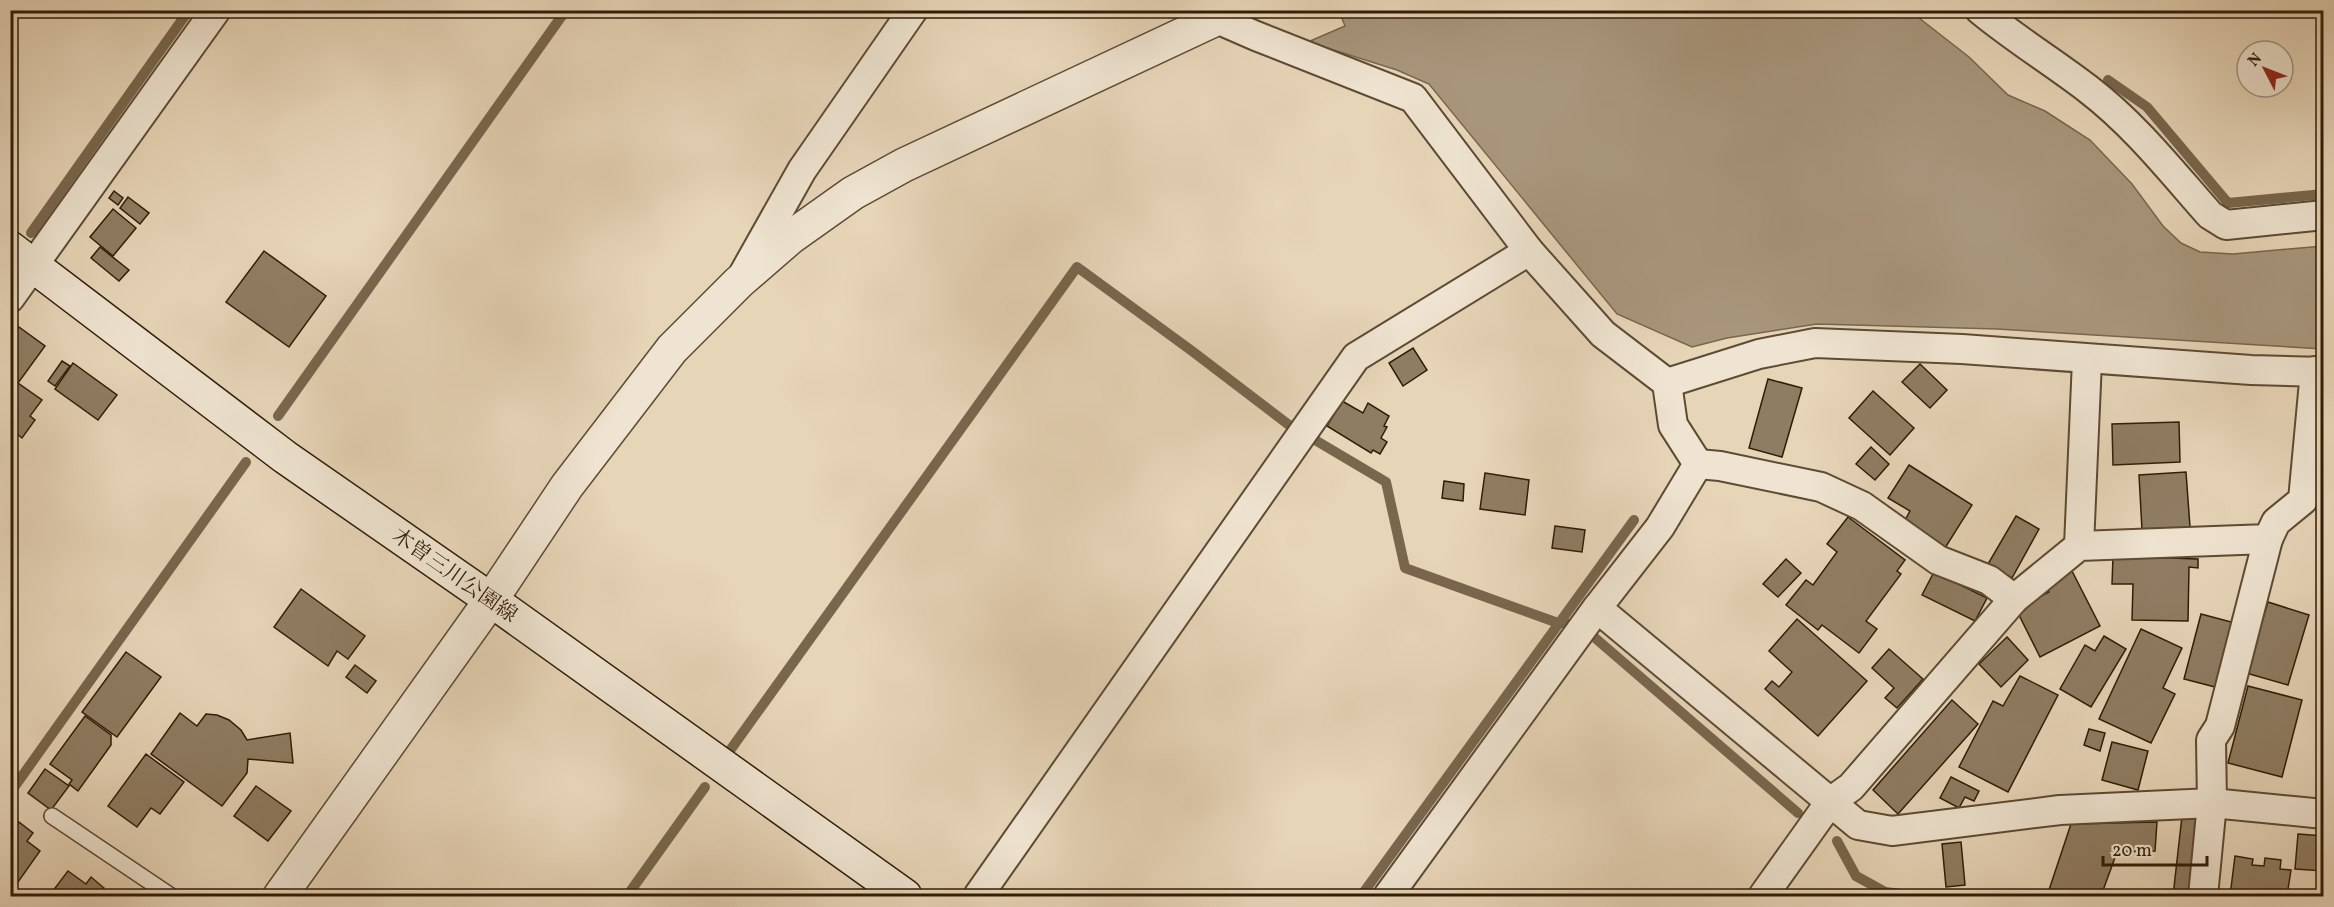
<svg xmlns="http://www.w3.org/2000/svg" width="2334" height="907" viewBox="0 0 2334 907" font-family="Vollkorn,'Noto Serif JP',serif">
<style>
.water{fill:#a8967c;stroke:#78664d;stroke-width:1.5}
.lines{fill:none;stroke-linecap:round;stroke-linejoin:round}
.stream{stroke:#78664d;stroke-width:10}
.building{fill:#8f7d63;stroke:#2f1d07;stroke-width:1.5}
.service-casing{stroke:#5d4b33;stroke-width:18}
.minor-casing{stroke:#5d4b33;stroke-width:32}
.tertiary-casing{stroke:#5d4b33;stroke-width:36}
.secondary-casing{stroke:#2f1d07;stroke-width:36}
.service{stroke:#efe4d1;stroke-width:15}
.minor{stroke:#efe4d1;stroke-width:28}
.tertiary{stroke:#efe4d1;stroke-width:33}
.secondary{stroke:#efe4d1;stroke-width:33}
.labels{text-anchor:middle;stroke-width:6;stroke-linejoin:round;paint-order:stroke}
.street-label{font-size:21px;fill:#2f1d07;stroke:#efe4d1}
</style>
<rect width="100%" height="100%" fill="#e7d5b8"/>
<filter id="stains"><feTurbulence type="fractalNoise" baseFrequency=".00333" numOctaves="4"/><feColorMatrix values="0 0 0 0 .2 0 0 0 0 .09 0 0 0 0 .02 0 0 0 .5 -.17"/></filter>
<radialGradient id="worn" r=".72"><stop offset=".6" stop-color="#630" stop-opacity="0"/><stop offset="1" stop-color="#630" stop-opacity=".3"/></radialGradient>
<!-- water -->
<polygon class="water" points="1339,11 1910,11 1969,57 2008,95 2045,111 2090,140 2132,184 2163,226 2181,243 2200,252 2233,254 2323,246 2323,349 1997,329 1817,324 1727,338 1692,347 1617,314 1429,84 1397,70 1308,42 1345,26"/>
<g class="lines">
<!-- stream -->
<g class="stream">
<polyline points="2108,80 2147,107 2228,203 2324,194"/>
<polyline points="31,233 189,10"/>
<polyline points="278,416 566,10"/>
<polyline points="1315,440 1386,482 1405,568 1558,623 1566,623"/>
<polyline points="1594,637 1798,813"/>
<polyline points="731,749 1077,267 1192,351 1289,425"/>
<polyline points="10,793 246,462"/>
<polyline points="1837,841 1856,876 1885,892 1917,896"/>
<polyline points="627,896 705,787"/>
<polyline points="1361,896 1634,520"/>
</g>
</g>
<!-- building -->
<g class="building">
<polygon points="114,191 123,198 118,205 109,198"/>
<polygon points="128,197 149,213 140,224 120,208"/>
<polygon points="113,209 136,228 113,256 90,237"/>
<polygon points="100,247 129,270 119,281 91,258"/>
<polygon points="264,251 326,296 289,347 226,302"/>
<polygon points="19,327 45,346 18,383 42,400 30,416 35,420 22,438 17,434 10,443 10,338"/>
<polygon points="1413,348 1427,370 1403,386 1389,363"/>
<polygon points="62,361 70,366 55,386 48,381"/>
<polygon points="73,363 117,395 98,420 55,389"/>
<polygon points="1920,364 1947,390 1930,408 1902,382"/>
<polygon points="1768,379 1802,388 1782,457 1749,448"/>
<polygon points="1873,391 1914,428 1890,455 1849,418"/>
<polygon points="1342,401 1363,413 1368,403 1389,416 1384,426 1387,427 1381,438 1387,442 1380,454 1373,450 1371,453 1327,426"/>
<polygon points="2179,422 2180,462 2113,465 2112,424"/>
<polygon points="1871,447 1889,464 1875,480 1856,464"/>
<polygon points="1909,465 1972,505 1945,548 1904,522 1910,511 1888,498"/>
<polygon points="2186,472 2190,527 2142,530 2139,475"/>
<polygon points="1485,473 1529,480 1525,515 1480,509"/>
<polygon points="1444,481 1464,484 1463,501 1442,498"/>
<polygon points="2016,516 2039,529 2012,578 1988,564"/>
<polygon points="1848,517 1905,560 1897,571 1901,574 1866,621 1877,629 1859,653 1822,625 1818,630 1786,605 1806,580 1813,585 1837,552 1827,544"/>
<polygon points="1555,526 1585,530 1582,552 1552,548"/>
<polygon points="2113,556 2198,559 2198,568 2189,567 2188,621 2132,620 2133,584 2112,584"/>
<polygon points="1786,559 1801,573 1778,597 1763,584"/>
<polygon points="2072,571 2100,626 2040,657 2016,609 2049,592 2045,584"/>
<polygon points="1934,572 1987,598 1975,621 1922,595"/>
<polygon points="301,589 365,636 348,659 337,651 328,666 274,627"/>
<polygon points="2268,602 2309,615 2288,685 2246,673"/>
<polygon points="2201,614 2235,623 2219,688 2184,679"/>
<polygon points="1797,619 1867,681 1818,736 1765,689 1772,681 1779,687 1792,672 1769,651"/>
<polygon points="2141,629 2182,648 2163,688 2175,694 2151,743 2099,719"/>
<polygon points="2104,636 2126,649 2091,707 2060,689 2085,645 2095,651"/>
<polygon points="2007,637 2028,660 2001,687 1979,664"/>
<polygon points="1889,649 1923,679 1897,708 1885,698 1894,688 1872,668"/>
<polygon points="126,652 161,677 117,737 82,712"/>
<polygon points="355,665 376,681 367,693 346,677"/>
<polygon points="2020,676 2058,695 2008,792 1959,767 1993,701 2003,706"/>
<polygon points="2248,686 2302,700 2282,777 2228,763"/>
<polygon points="1952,700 1978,724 1898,814 1873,790"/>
<polygon points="180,713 197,726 206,714 217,715 229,720 241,730 247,740 290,733 293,763 248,759 247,773 222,806 151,754"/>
<polygon points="85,716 111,735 111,745 78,791 69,784 72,780 50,764"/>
<polygon points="2089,729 2105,733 2100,751 2084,745"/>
<polygon points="2112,742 2148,751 2138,790 2102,780"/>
<polygon points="146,754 184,782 160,814 151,808 137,827 108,806"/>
<polygon points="45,769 69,786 51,810 28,793"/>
<polygon points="1951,777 1979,791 1974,801 1965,797 1959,808 1940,798"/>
<polygon points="256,786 291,811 268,841 234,816"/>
<polygon points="2182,816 2202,818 2193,896 2173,896"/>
<polygon points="19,822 33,833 27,841 40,851 13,889 10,887 10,830 12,831"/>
<polygon points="2157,822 2155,851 2117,852 2101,896 2047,896 2071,824"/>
<polygon points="2298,834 2324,836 2324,871 2295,869"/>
<polygon points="1961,842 1965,885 1946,887 1942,844"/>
<polygon points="2235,856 2253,859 2252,865 2264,866 2265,858 2281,860 2280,869 2291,870 2287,896 2230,896"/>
<polygon points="68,871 86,884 91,877 104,888 98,896 49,896"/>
</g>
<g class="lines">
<!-- service casing -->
<g class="service-casing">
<polyline id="service" points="52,816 171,896"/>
</g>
<!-- minor casing -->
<g class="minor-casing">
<g id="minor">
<polyline points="1211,10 1217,19 1256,36 1413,98 1529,251 1603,334 1667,383 1673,425 1698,464 1660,527 1597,608 1858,825 1892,831 2060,810 2212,803 2324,814"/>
<path d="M1980 10C2015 39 2053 62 2088 89 2135 125 2171 171 2210 215L2226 225 2324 215"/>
<polyline points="744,273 802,170 913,10"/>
<polyline points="10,298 216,10"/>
<polyline points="1667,383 1759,354 1815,343 1962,349 2251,370 2324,372"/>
<polyline points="1698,464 1720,466 1821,487 1862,506 1938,560 1989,580 2014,599"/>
<polyline points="2079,546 2087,360"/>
<polyline points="978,896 1356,357 1529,251"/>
<polyline points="1388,896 1597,608"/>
<polyline points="1763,896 1830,802 1851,787 2014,599 2079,546 2268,539 2276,522 2303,500 2315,371"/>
<polyline points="2203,896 2212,803 2211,740 2220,726 2268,539"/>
</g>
</g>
<!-- tertiary casing -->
<g class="tertiary-casing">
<polyline id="tertiary" points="280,896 491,600 567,486 672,349 739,282 791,237 853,193 904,165 1235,10"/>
</g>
<!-- secondary casing -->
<g class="secondary-casing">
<polyline id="secondary" points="10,248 285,457 491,600 905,896"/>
</g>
<!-- service -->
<use href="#service" class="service"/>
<!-- minor -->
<use href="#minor" class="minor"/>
<!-- tertiary -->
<use href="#tertiary" class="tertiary"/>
<!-- secondary -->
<use href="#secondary" class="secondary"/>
</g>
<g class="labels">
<!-- street labels -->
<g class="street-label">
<text transform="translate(455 575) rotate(35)" y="7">木曽三川公園線</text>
</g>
</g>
<!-- margin -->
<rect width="2334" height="907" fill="none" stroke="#e7d5b8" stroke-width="36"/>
<rect x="12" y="12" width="2310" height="883" fill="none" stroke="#2f1d07" stroke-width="3"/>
<rect x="18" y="18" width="2298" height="871" fill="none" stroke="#2f1d07" stroke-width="1.5"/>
<!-- north arrow -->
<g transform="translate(2265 69) rotate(312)"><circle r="28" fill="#efe4d1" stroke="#a29480" stroke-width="1.5"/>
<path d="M0-4.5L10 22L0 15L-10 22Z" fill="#8f2418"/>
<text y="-9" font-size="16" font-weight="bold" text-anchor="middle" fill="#2f1d07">N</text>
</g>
<!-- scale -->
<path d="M2103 856v9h104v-9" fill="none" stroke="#2f1d07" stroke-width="3"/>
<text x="2112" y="856" font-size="18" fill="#2f1d07" stroke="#efe4d1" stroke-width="4.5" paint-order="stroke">20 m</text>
<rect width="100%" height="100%" filter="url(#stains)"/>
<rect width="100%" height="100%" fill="url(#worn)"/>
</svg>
